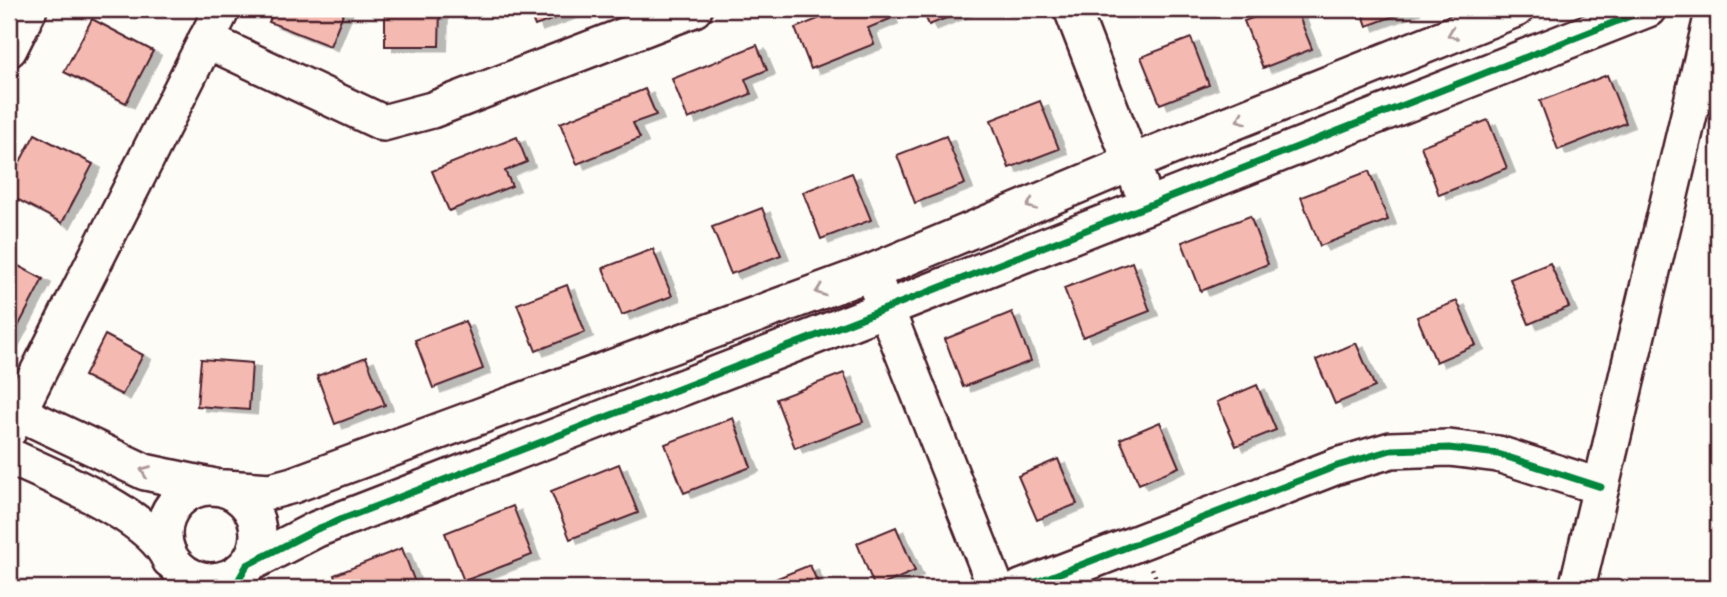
<svg xmlns="http://www.w3.org/2000/svg" width="1727" height="597" viewBox="0 0 1727 597" font-family="Pangolin,sans-serif">
<style>
.building{fill:#f4b9b0;stroke:#4a1f2b;stroke-width:2;filter:url(#shadow)}
.lines{fill:none;stroke-linecap:round;stroke-linejoin:round}
.minor-casing{stroke:#4a1f2b;stroke-width:40}
.path{stroke:#4a1f2b;stroke-width:4.5;stroke-dasharray:2 5;stroke-linecap:butt}
.minor{stroke:#fdfcf7;stroke-width:35}
.cycleway-casing{stroke:#fdfcf7;stroke-width:11}
.cycleway{stroke:#00873e;stroke-width:7}
.oneway{stroke:#ac999b}
</style>
<defs>
<filter id="shadow"><feDropShadow dx="8" dy="4.5" stdDeviation="0" flood-color="#0004"/></filter>
</defs>
<rect width="100%" height="100%" fill="#fdfcf7"/>
<filter id="ink" filterUnits="userSpaceOnUse"><feTurbulence type="fractalNoise" baseFrequency=".0143" numOctaves="2"/><feDisplacementMap in="SourceGraphic" scale="14" xChannelSelector="R" yChannelSelector="G"/><feConvolveMatrix kernelMatrix="1 2 1 2 8 2 1 2 1" color-interpolation-filters="sRGB"/></filter>
<g filter="url(#ink)">
<!-- building -->
<g class="building">
<polygon points="275,9 345,9 330,46 269,22"/>
<polygon points="385,9 440,9 439,46 385,46"/>
<polygon points="528,9 581,9 535,26"/>
<polygon points="843,9 885,9 890,19 868,28 874,44 811,69 795,28"/>
<polygon points="922,9 969,9 929,25"/>
<polygon points="1276,9 1296,9 1312,49 1263,68 1244,21"/>
<polygon points="1361,9 1413,9 1367,26"/>
<polygon points="92,19 153,51 126,103 64,72"/>
<polygon points="1191,38 1209,85 1160,104 1141,57"/>
<polygon points="757,45 767,70 745,79 751,94 688,119 672,79"/>
<polygon points="1607,75 1626,123 1558,150 1540,101"/>
<polygon points="645,89 656,115 633,123 640,138 577,164 560,123"/>
<polygon points="1040,101 1059,149 1009,168 991,120"/>
<polygon points="1488,120 1507,168 1439,195 1421,146"/>
<polygon points="35,134 93,164 62,223 9,195 9,182"/>
<polygon points="946,136 965,184 915,203 897,155"/>
<polygon points="517,137 527,162 505,171 512,186 449,211 432,171"/>
<polygon points="1369,171 1388,220 1320,246 1301,197"/>
<polygon points="852,173 871,220 821,239 803,192"/>
<polygon points="762,208 781,255 731,274 712,227"/>
<polygon points="1250,216 1268,264 1201,291 1182,242"/>
<polygon points="653,249 672,296 622,315 603,268"/>
<polygon points="9,261 43,279 9,344"/>
<polygon points="1132,262 1150,311 1083,337 1064,288"/>
<polygon points="1550,263 1569,307 1529,324 1510,279"/>
<polygon points="567,285 585,332 536,351 517,304"/>
<polygon points="1457,301 1476,345 1436,362 1417,317"/>
<polygon points="1012,312 1031,361 963,387 945,339"/>
<polygon points="465,321 483,369 433,388 415,340"/>
<polygon points="105,335 143,355 122,395 84,376"/>
<polygon points="1356,343 1375,387 1335,404 1316,360"/>
<polygon points="366,357 385,405 335,424 317,376"/>
<polygon points="201,359 252,363 249,410 197,406"/>
<polygon points="844,373 863,422 795,448 776,399"/>
<polygon points="1257,385 1276,430 1236,446 1217,402"/>
<polygon points="733,418 751,467 684,493 665,444"/>
<polygon points="1160,422 1179,467 1139,484 1120,439"/>
<polygon points="1058,459 1077,504 1037,520 1018,476"/>
<polygon points="619,464 638,513 570,539 551,491"/>
<polygon points="513,506 532,555 464,581 445,533"/>
<polygon points="896,527 915,571 875,588 857,543"/>
<polygon points="402,548 417,588 339,588 334,575"/>
<polygon points="810,565 820,588 773,588 770,581"/>
</g>
<g class="lines">
<!-- minor casing -->
<g class="minor-casing">
<g id="minor">
<polyline points="1072,9 1140,185"/>
<polyline points="206,40 383,123 432,110 694,9"/>
<polyline points="9,49 29,9"/>
<polyline points="878,289 996,588"/>
<polyline points="9,408 145,472 211,486"/>
<polyline points="9,430 222,9"/>
<path d="M9 456C52 477 152 515 170 560"/>
<circle cx="211" cy="534" r="47"/>
<polyline points="225,488 271,491 293,485 872,272 1131,163 1516,9"/>
<polyline points="234,588 247,565 317,529 885,309 1648,9"/>
<polyline points="1021,588 1337,466 1391,450 1449,448 1498,454 1601,487"/>
<polyline points="1577,588 1714,9"/>
</g>
</g>
<!-- path -->
<polyline class="path" points="1152,568 1160,588"/>
<!-- minor -->
<use href="#minor" class="minor"/>
<!-- cycleway casing -->
<g class="cycleway-casing">
<g id="cycleway">
<polyline points="234,588 247,565 317,529 885,309 1648,9"/>
<polyline points="1021,588 1337,466 1391,450 1449,448 1498,454 1601,487"/>
</g>
</g>
<!-- cycleway -->
<use href="#cycleway" class="cycleway"/>
</g>
<!-- one-way arrows -->
<defs><path id="oneway-chevron" d="M-2-3.5L2.5 0L-2 3.5" fill="none" stroke-width="1.6" stroke-linecap="round" stroke-linejoin="round" transform="scale(1.75)"/></defs>
<g class="oneway">
<use href="#oneway-chevron" transform="translate(1452 34) rotate(158)"/>
<use href="#oneway-chevron" transform="translate(1241 119) rotate(158)"/>
<use href="#oneway-chevron" transform="translate(1031 205) rotate(157)"/>
<use href="#oneway-chevron" transform="translate(820 291) rotate(160)"/>
<use href="#oneway-chevron" transform="translate(145 471) rotate(-159)"/>
</g>
</g>
<!-- margin -->
<rect width="1727" height="597" fill="none" stroke="#fdfcf7" stroke-width="35"/>
<rect x="18" y="18" width="1692" height="562" fill="none" stroke="#4a1f2b" stroke-width="2.5" filter="url(#ink)"/>
</svg>
